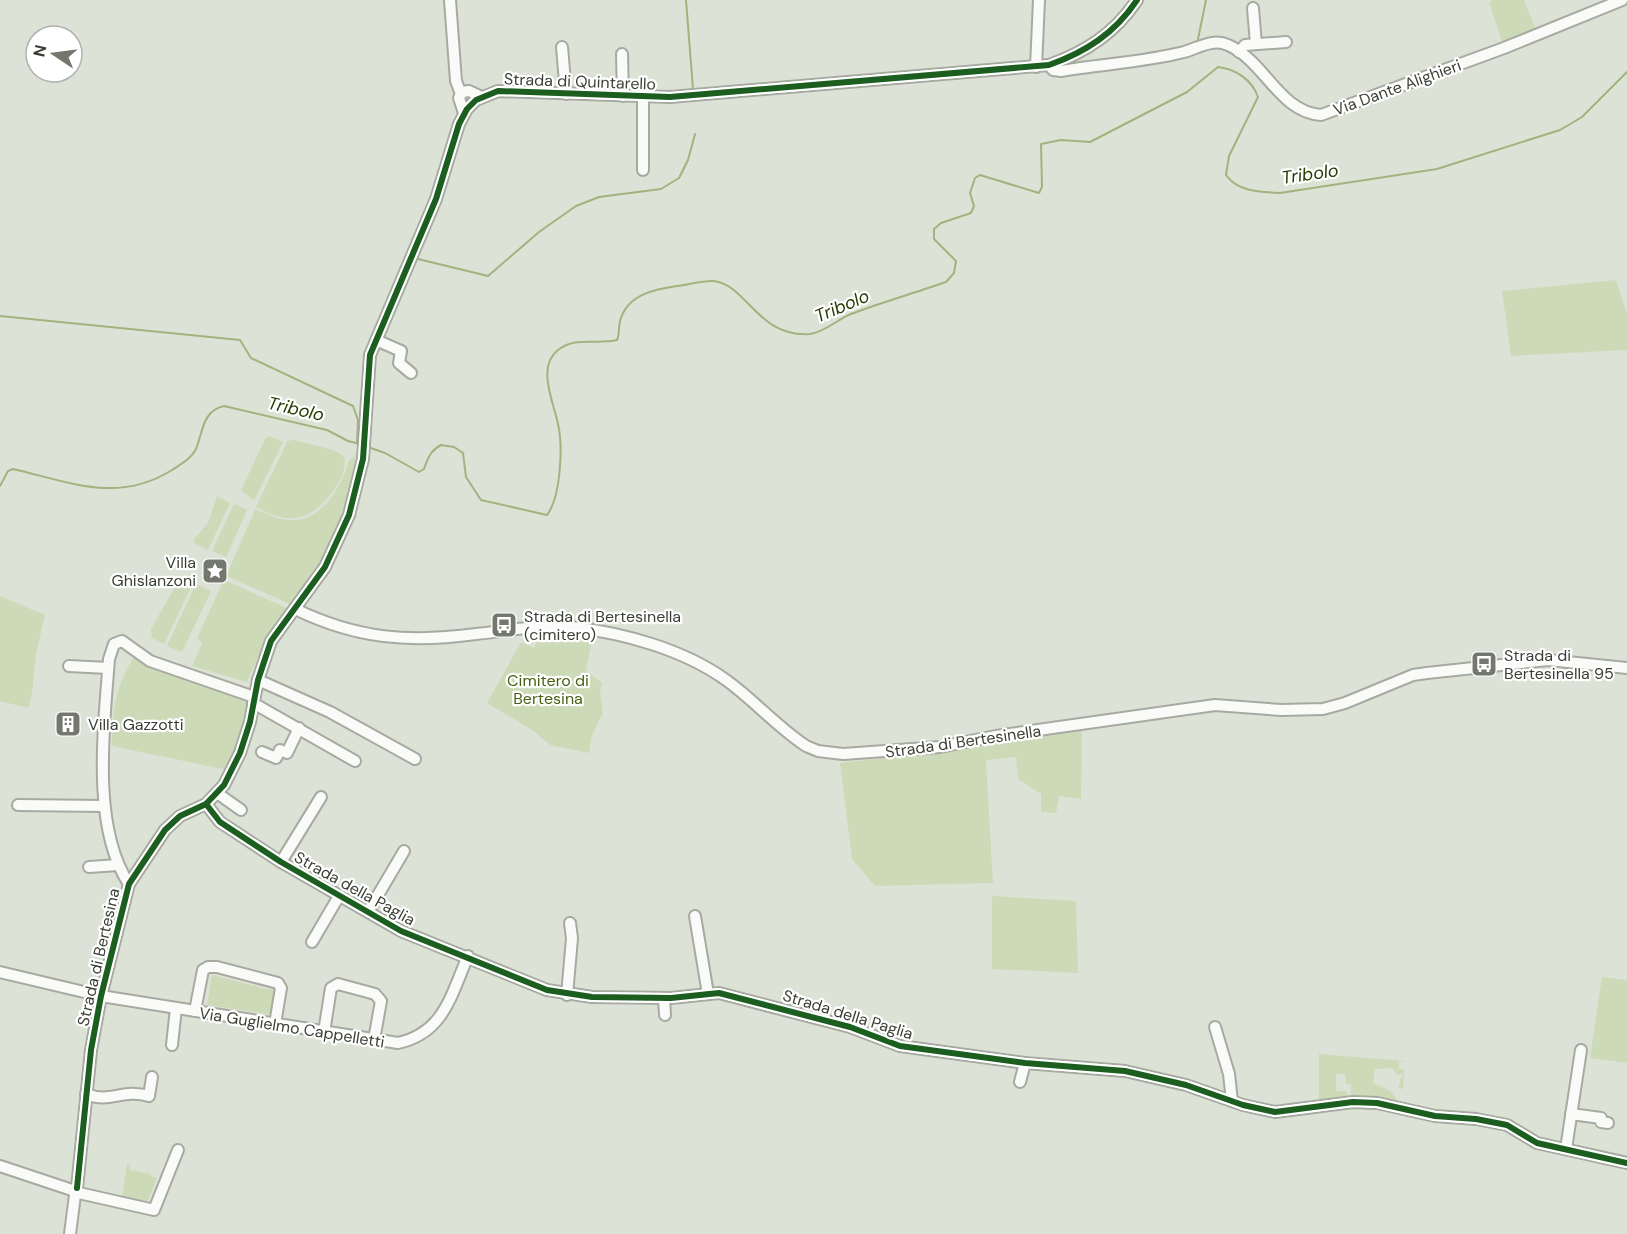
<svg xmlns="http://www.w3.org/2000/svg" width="1627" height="1234" viewBox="0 0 1627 1234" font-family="'DM Sans',sans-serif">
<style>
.green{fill:#cddab8}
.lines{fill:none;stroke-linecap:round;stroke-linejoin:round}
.stream{stroke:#a1b37e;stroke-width:2}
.minor-casing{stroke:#a7aaa1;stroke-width:14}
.minor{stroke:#fafbf9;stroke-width:10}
.cycleway-casing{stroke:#fff;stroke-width:10}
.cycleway{stroke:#1b5e20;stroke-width:6}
.labels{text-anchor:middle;stroke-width:4.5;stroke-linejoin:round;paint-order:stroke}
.street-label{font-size:16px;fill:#3b3e36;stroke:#fff}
.poi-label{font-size:16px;fill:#3b3e36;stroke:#fff;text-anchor:start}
.park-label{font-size:16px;fill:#4a5f12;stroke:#fff}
.water-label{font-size:18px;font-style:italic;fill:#2a3902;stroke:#fff}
</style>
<rect width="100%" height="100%" fill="#dde2d6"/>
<!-- green -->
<g class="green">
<polygon points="1493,0 1524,0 1536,30 1502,42 1489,2"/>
<polygon points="1616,280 1627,314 1627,350 1511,356 1502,291"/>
<polygon points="269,436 283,442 254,501 241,490 265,439"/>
<path d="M293 439C307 446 338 446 345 459 345 473 339 483 331 494 308 522 288 525 256 507L287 442Z"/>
<path d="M356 450C351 507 326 559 292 605L226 576 255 510C267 513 278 520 291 520 322 522 342 485 349 460L353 458Z"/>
<polygon points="217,496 230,503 208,550 194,543 194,539 208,523"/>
<polygon points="234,504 247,510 226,557 212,551"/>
<polygon points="181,577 193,583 164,644 152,638 151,629"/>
<polygon points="224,580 289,609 264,643 247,682 192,666 202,644 197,638"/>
<polygon points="196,584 211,591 182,652 167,646"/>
<polygon points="0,596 45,615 36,653 32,694 28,708 0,701"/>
<polygon points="562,631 593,636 586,671 602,683 600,693 603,713 592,735 589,753 550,745 532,730 487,703 521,642 534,648 541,635 561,635"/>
<path d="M136 654 248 694C253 714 235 751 227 770L112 746C112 711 116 683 136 654Z"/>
<polygon points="1082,729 1081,799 1059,796 1056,813 1041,812 1041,794 1018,779 1016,757 986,760 993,883 875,886 852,859 840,763 985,746 999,738"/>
<polygon points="992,896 1076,901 1078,973 992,969"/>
<polygon points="212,975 271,990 273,984 276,986 274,1015 207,1005"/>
<polygon points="1602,977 1627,980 1627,1063 1590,1058"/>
<polygon points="1319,1054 1405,1061 1399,1062 1399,1069 1404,1069 1403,1089 1398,1088 1403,1073 1398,1075 1392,1068 1375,1069 1373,1083 1391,1091 1399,1103 1351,1100 1351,1085 1346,1084 1345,1074 1336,1074 1336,1091 1346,1091 1349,1097 1319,1106"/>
<polygon points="127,1164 130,1165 130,1170 151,1174 151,1176 157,1178 148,1201 122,1198"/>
</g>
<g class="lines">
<!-- stream -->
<g class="stream">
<polyline points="686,0 693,89"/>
<polyline points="1198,39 1206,0"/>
<polyline points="418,259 488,276 539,232 576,206 599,197 661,189 679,178 688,160 695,134"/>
<polyline points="0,316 240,340 251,358 353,406 358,420 357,443"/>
<path d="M368 447 385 453 419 472 424 469C428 458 430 451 441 445L454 447 463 453 466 477 481 500 547 515C561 497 563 446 558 424 554 403 536 367 558 350 575 336 598 345 617 340 620 333 618 325 621 318 629 294 656 289 677 286 689 285 702 280 714 281 747 285 758 338 810 334 825 332 838 319 851 314 882 302 915 293 946 282L954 273 956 261 934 239V229L941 223 971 213 974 206 970 193 975 178 980 175 1039 193 1042 187 1041 144 1061 140 1090 142 1187 92 1218 67C1236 69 1252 80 1258 97L1229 156 1226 175C1238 192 1260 192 1280 193L1437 169 1560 130 1582 117 1627 72"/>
<path d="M0 486 8 471 13 469C70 482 118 504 172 470 181 464 191 459 196 449 203 432 202 411 224 406L327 430 348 441 360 444"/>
</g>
<!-- minor casing -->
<g class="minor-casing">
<g id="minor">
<polyline points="450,0 456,81 461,94"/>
<polyline points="1253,8 1256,44"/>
<polyline points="562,47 566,94"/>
<polyline points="1239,52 1245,45 1286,42"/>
<polyline points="622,54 623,96"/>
<path d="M1049 65 1053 70 1061 71C1102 64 1145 62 1184 52 1198 48 1213 38 1228 45 1265 61 1279 112 1321 115L1504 48 1622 0"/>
<polyline points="1036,67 1039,0"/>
<polyline points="464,113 459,98 462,92 469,91 482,97"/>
<polyline points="643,170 643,97"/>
<polyline points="376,340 401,351 399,363 411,373"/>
<path d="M295 609C357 639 409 643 476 634 507 631 541 624 572 627 623 633 683 649 726 680 754 700 777 727 806 746L818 751 843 754 940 747 996 736 1215 705 1281 710 1323 709 1345 703 1413 675 1427 673 1548 660 1627 668"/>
<polyline points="69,666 108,668"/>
<polyline points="258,680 330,712 415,759"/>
<polyline points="253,703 355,761"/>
<polyline points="262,752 276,758 280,750 287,753 299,728"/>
<polyline points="217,793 241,810"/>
<polyline points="206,804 220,822 281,862 401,931 547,990 592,997 671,998 719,993 850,1027 900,1046 1025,1063 1125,1071 1186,1085 1243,1105 1275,1112 1353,1102 1377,1103 1435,1116 1476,1119 1507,1125 1537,1143 1627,1163"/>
<polyline points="18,805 103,806"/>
<polyline points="281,862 321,797"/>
<polyline points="89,867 118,865"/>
<path d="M129 884C91 827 104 726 109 659L114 644 122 641 150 661 254 697"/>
<polyline points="368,912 404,851"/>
<polyline points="695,916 708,994"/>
<polyline points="312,942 339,896"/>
<path d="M0 972 101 996 398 1043C444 1033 451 995 468 956"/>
<polyline points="567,995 572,938 570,923"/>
<polyline points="664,998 665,1015"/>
<polyline points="195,1011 203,970 208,967 217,967 278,983 281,988 275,1024"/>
<polyline points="1215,1027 1229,1074 1232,1101"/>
<polyline points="324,1032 331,988 338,984 375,994 381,1001 374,1040"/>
<polyline points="172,1045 176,1008"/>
<polyline points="1020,1082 1025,1063"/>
<path d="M86 1094C111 1104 122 1088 149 1096L152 1077"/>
<polyline points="1571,1114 1601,1118 1601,1122 1608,1123"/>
<polyline points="1566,1149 1581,1050"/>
<polyline points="0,1166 72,1190"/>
<path d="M77 1188 91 1050 101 996 129 884 165 830 180 816 206 804 224 785 240 753 250 722 258 680 271 641 325 567 349 515 363 459 370 355 436 199 459 124 467 109 476 100 498 91 670 97 1049 65C1086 52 1115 33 1137 0"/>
<polyline points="79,1193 154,1210 178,1150"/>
<polyline points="70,1234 75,1195"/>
</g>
</g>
<!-- minor -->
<use href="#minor" class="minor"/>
<!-- cycleway casing -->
<g class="cycleway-casing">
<g id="cycleway">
<polyline points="206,804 220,822 281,862 401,931 547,990 592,997 671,998 719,993 850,1027 900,1046 1025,1063 1125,1071 1186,1085 1243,1105 1275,1112 1353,1102 1377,1103 1435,1116 1476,1119 1507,1125 1537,1143 1627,1163"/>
<path d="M77 1188 91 1050 101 996 129 884 165 830 180 816 206 804 224 785 240 753 250 722 258 680 271 641 325 567 349 515 363 459 370 355 436 199 459 124 467 109 476 100 498 91 670 97 1049 65C1086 52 1115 33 1137 0"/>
</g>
</g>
<!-- cycleway -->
<use href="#cycleway" class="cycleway"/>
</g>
<!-- icons -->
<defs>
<g id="sight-square" transform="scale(1.35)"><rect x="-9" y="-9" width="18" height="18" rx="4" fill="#74776e" stroke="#fff"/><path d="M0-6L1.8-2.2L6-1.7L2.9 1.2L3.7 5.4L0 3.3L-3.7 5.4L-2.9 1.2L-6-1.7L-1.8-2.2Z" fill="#fff"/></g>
<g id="bus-square" transform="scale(1.35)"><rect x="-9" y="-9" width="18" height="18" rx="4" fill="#74776e" stroke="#fff"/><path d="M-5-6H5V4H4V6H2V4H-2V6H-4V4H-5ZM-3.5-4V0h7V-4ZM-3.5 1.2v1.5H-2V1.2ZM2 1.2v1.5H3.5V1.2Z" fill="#fff"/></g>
<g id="building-square" transform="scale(1.35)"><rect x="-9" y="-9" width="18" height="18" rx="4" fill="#74776e" stroke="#fff"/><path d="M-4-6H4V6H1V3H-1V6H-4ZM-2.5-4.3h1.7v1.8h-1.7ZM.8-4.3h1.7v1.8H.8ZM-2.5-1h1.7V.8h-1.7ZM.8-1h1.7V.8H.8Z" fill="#fff"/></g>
</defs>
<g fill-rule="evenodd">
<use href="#sight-square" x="215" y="571"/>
<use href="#bus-square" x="504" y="625"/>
<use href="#bus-square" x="1484" y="664"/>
<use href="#building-square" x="68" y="724"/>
</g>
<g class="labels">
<!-- street labels -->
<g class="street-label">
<text transform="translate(580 81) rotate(2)" y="6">Strada di Quintarello</text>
<text transform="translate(1397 87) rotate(-20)" y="6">Via Dante Alighieri</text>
<text transform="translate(963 741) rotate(-8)" y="6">Strada di Bertesinella</text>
<text transform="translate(355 888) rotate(29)" y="6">Strada della Paglia</text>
<text transform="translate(98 957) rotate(-77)" y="6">Strada di Bertesina</text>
<text transform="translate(848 1014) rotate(17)" y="6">Strada della Paglia</text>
<text transform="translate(292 1027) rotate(9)" y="6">Via Guglielmo Cappelletti</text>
</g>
<!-- poi labels -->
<g class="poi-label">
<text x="196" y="568" text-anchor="end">Villa<tspan x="196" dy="18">Ghislanzoni</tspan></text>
<text x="524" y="622">Strada di Bertesinella<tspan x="524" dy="18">(cimitero)</tspan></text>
<text x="1504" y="661">Strada di<tspan x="1504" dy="18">Bertesinella 95</tspan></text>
<text x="88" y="730">Villa Gazzotti</text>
</g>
<!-- park labels -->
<g class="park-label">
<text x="548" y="686">Cimitero di<tspan x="548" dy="18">Bertesina</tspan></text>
</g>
<!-- water labels -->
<g class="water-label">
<text transform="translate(1310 174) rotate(-8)" y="6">Tribolo</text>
<text transform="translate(842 306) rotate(-23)" y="6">Tribolo</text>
<text transform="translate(296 409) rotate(13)" y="6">Tribolo</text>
</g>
</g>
<!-- north arrow -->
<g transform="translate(54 54) rotate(283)"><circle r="28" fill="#ffffff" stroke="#b1b2af" stroke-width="1.5"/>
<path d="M0-4.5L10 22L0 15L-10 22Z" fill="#74776e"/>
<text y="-9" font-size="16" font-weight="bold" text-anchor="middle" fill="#3b3e36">N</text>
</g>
</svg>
